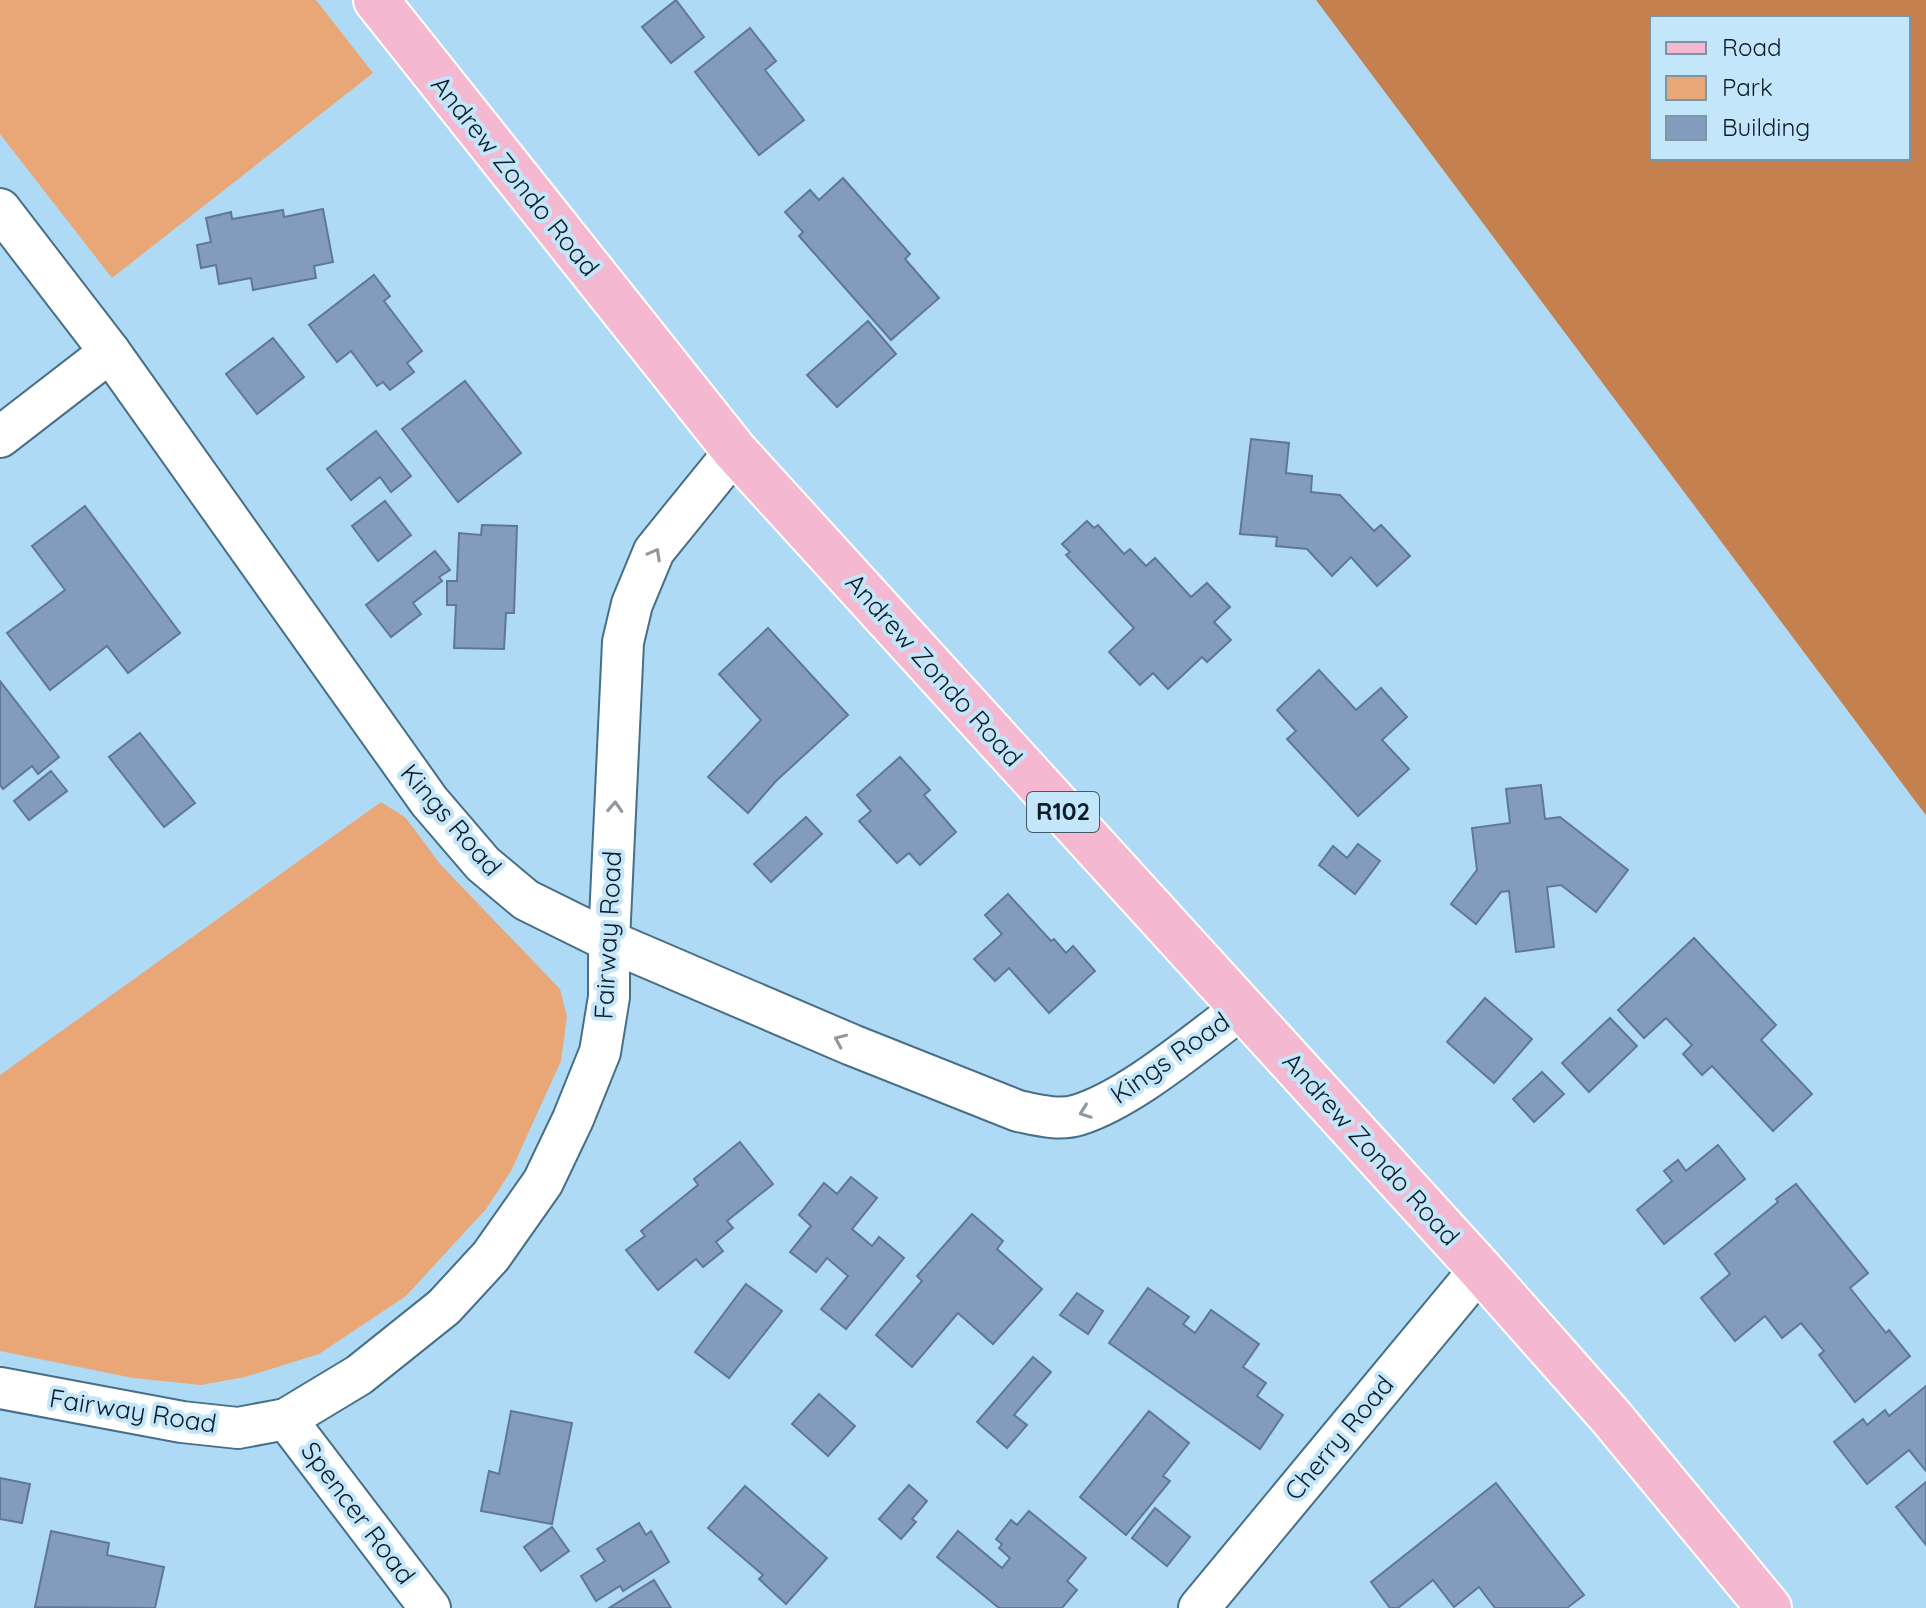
<svg xmlns="http://www.w3.org/2000/svg" width="1926" height="1608" viewBox="0 0 1926 1608" font-family="Quicksand,sans-serif">
<style>
.green{fill:#e9a777}
.forest{fill:#c4804e;fill-rule:evenodd}
.building{fill:#839cbe;stroke:#5f7798;stroke-width:2}
.lines{fill:none;stroke-linecap:round;stroke-linejoin:round}
.minor-casing{stroke:#476f87;stroke-width:44}
.primary-casing{stroke:#fff;stroke-width:48}
.minor{stroke:#fff;stroke-width:40}
.primary{stroke:#f4b9d0;stroke-width:44}
.oneway{stroke:#92999e}
.labels{text-anchor:middle;stroke-width:8;stroke-linejoin:round;paint-order:stroke}
.shield{fill:#c4e6fb;stroke:#445967;stroke-width:2}
.shield-label{font-size:24px;font-weight:bold;fill:#0d1d27}
.street-label{font-size:26px;fill:#0d1d27;stroke:#c4e6fb}
</style>
<rect width="100%" height="100%" fill="#afdaf5"/>
<!-- green -->
<g class="green">
<polygon points="0,0 316,0 373,73 112,278 0,134"/>
<polygon points="381,802 406,818 440,864 560,989 567,1017 561,1061 511,1171 486,1209 406,1296 319,1354 245,1377 201,1385 133,1378 0,1351 0,1075"/>
</g>
<!-- forest -->
<path class="forest" d="M1316 0H1926V815L1925 814ZM1652 18H1908V158H1652Z"/>
<!-- building -->
<g class="building">
<polygon points="676,0 704,37 671,63 642,27"/>
<polygon points="750,28 776,61 765,70 804,120 759,155 695,72"/>
<polygon points="843,178 910,254 905,259 939,298 891,340 799,236 803,232 785,212 810,190 819,200"/>
<polygon points="323,209 333,262 314,266 316,278 253,290 251,278 219,284 216,265 201,268 197,245 211,242 206,218 231,212 232,219 283,210 284,217"/>
<polygon points="374,275 390,296 384,301 422,351 407,363 414,372 390,390 383,382 377,386 351,351 337,362 309,325"/>
<polygon points="868,321 896,354 837,407 807,375"/>
<polygon points="273,338 304,377 257,414 226,374"/>
<polygon points="465,381 521,453 458,502 402,429"/>
<polygon points="376,431 411,476 391,492 380,477 351,500 327,469"/>
<polygon points="1251,439 1289,443 1286,473 1312,476 1311,492 1340,495 1374,531 1381,525 1410,556 1377,586 1351,557 1332,576 1307,549 1276,546 1277,537 1240,534"/>
<polygon points="385,501 411,535 378,561 352,526"/>
<polygon points="85,506 180,633 128,673 107,646 50,690 7,633 65,590 32,546"/>
<polygon points="1087,521 1094,528 1098,525 1124,554 1130,549 1146,566 1155,558 1191,597 1207,583 1230,607 1214,622 1231,640 1207,662 1202,657 1168,689 1153,673 1140,685 1109,652 1134,628 1066,555 1070,552 1062,544"/>
<polygon points="482,525 517,526 514,613 506,613 504,649 454,648 456,605 447,605 447,581 457,581 459,533 481,535"/>
<polygon points="435,551 450,570 439,577 442,581 413,603 421,614 391,637 366,605"/>
<polygon points="768,628 848,715 776,781 748,813 708,777 761,720 719,674"/>
<polygon points="1319,670 1356,710 1381,688 1407,717 1382,740 1409,769 1358,816 1287,739 1296,731 1277,710"/>
<polygon points="0,681 59,757 38,774 32,766 3,789 0,785"/>
<polygon points="140,733 195,803 164,827 109,757"/>
<polygon points="900,757 930,790 924,795 956,832 920,865 909,853 897,863 859,821 871,811 857,795"/>
<polygon points="51,771 67,791 29,820 14,801"/>
<polygon points="1541,785 1545,819 1560,817 1628,870 1596,912 1561,885 1547,887 1554,947 1516,952 1509,891 1501,892 1476,924 1451,904 1477,870 1472,828 1510,823 1506,789"/>
<polygon points="806,817 822,834 771,882 754,864"/>
<polygon points="1358,844 1380,861 1355,894 1319,865 1333,846 1347,858"/>
<polygon points="1008,894 1051,941 1054,939 1066,953 1073,946 1095,971 1049,1013 1009,968 995,981 974,959 1002,934 985,915"/>
<polygon points="1694,938 1776,1025 1761,1040 1812,1094 1773,1131 1712,1066 1702,1075 1683,1054 1692,1045 1666,1018 1644,1038 1618,1010"/>
<polygon points="1485,998 1532,1039 1494,1083 1447,1042"/>
<polygon points="1610,1018 1637,1046 1589,1092 1562,1063"/>
<polygon points="1542,1072 1564,1094 1534,1122 1513,1099"/>
<polygon points="740,1142 773,1184 727,1221 733,1228 716,1242 723,1251 703,1267 696,1259 658,1290 626,1250 645,1236 641,1231 698,1185 694,1179"/>
<polygon points="1718,1145 1745,1179 1664,1244 1637,1210 1672,1181 1664,1171 1678,1160 1686,1171"/>
<polygon points="851,1177 877,1198 852,1229 872,1246 879,1237 904,1258 846,1329 821,1309 848,1276 827,1258 816,1272 790,1252 811,1226 799,1215 824,1183 837,1194"/>
<polygon points="1796,1184 1868,1273 1850,1288 1886,1333 1889,1330 1910,1356 1855,1402 1819,1355 1824,1351 1801,1323 1782,1338 1765,1316 1735,1341 1701,1298 1730,1274 1715,1254 1778,1202 1776,1199"/>
<polygon points="972,1214 1003,1241 997,1249 1042,1289 993,1344 958,1313 912,1367 876,1335 922,1281 917,1276"/>
<polygon points="746,1284 782,1311 729,1378 695,1352"/>
<polygon points="1148,1288 1189,1317 1183,1324 1195,1333 1211,1310 1259,1344 1243,1367 1266,1383 1257,1396 1283,1415 1260,1449 1109,1343"/>
<polygon points="1077,1293 1103,1311 1088,1334 1060,1315"/>
<polygon points="1033,1357 1051,1372 1014,1415 1027,1425 1007,1448 977,1422"/>
<polygon points="1926,1386 1926,1471 1909,1450 1867,1484 1834,1442 1863,1419 1867,1425 1885,1410 1889,1416"/>
<polygon points="819,1394 855,1426 828,1456 792,1424"/>
<polygon points="511,1411 572,1423 552,1524 481,1511 489,1471 499,1474"/>
<polygon points="1149,1411 1189,1443 1163,1476 1170,1481 1126,1535 1080,1497"/>
<polygon points="0,1478 30,1484 22,1523 0,1519"/>
<polygon points="1926,1482 1926,1545 1896,1507"/>
<polygon points="1496,1483 1584,1595 1567,1608 1495,1608 1479,1587 1454,1607 1433,1580 1398,1608 1390,1608 1371,1582"/>
<polygon points="909,1485 927,1501 912,1519 916,1522 901,1539 879,1519"/>
<polygon points="745,1486 827,1558 786,1604 759,1579 763,1575 708,1528"/>
<polygon points="1155,1508 1190,1537 1167,1566 1132,1538"/>
<polygon points="1029,1511 1086,1558 1067,1581 1077,1590 1062,1608 999,1608 937,1557 958,1531 1002,1568 1010,1558 999,1548 1002,1544 996,1539 1011,1520 1017,1525"/>
<polygon points="639,1523 646,1535 651,1531 669,1562 623,1591 620,1586 596,1601 581,1576 605,1561 597,1549"/>
<polygon points="552,1527 569,1551 541,1571 524,1547"/>
<polygon points="51,1531 109,1543 107,1555 164,1567 155,1608 35,1607"/>
<polygon points="654,1580 671,1608 609,1608"/>
</g>
<g class="lines">
<!-- minor casing -->
<g class="minor-casing">
<g id="minor">
<path d="M0 209 110 352 429 801 483 864 526 900 609 941 852 1045 1018 1111C1037 1115 1059 1121 1078 1115 1132 1098 1196 1042 1243 1008"/>
<polyline points="0,437 110,352"/>
<polyline points="0,1388 182,1422 238,1428 286,1419 359,1375 444,1307 491,1256 543,1182 573,1119 600,1052 609,997 609,941 623,642 632,604 654,551 735,451"/>
<polyline points="286,1419 430,1608"/>
<polyline points="1199,1608 1480,1269"/>
</g>
</g>
<!-- primary casing -->
<g class="primary-casing">
<polyline id="primary" points="376,0 735,451 1480,1269 1611,1417 1769,1608"/>
</g>
<!-- minor -->
<use href="#minor" class="minor"/>
<!-- primary -->
<use href="#primary" class="primary"/>
</g>
<!-- one-way arrows -->
<defs><path id="oneway-chevron" d="M-2-3.5L2.5 0L-2 3.5" fill="none" stroke-width="1.6" stroke-linecap="round" stroke-linejoin="round" transform="scale(2)"/></defs>
<g class="oneway">
<use href="#oneway-chevron" transform="translate(655 554) rotate(-61)"/>
<use href="#oneway-chevron" transform="translate(615 807) rotate(-87)"/>
<use href="#oneway-chevron" transform="translate(840 1040) rotate(-156)"/>
<use href="#oneway-chevron" transform="translate(1085 1112) rotate(160)"/>
</g>
<g class="labels">
<!-- shield labels -->
<rect class="shield" x="1027" y="792" width="72" height="40" rx="6"/>
<g class="shield-label">
<text x="1063" y="820">R102</text>
</g>
<!-- street labels -->
<g class="street-label">
<text transform="translate(515 176) rotate(51)" y="9">Andrew Zondo Road</text>
<text transform="translate(934 670) rotate(48)" y="9">Andrew Zondo Road</text>
<text transform="translate(451 820) rotate(49)" y="9">Kings Road</text>
<text transform="translate(608 935) rotate(-87)" y="9">Fairway Road</text>
<text transform="translate(1170 1058) rotate(-35)" y="9">Kings Road</text>
<text transform="translate(1371 1149) rotate(48)" y="9">Andrew Zondo Road</text>
<text transform="translate(133 1411) rotate(9)" y="9">Fairway Road</text>
<text transform="translate(1339 1438) rotate(-50)" y="9">Cherry Road</text>
<text transform="translate(358 1513) rotate(53)" y="9">Spencer Road</text>
</g>
</g>
<!-- legend -->
<rect x="1650" y="16" width="260" height="144" fill="#c4e6fb" stroke="#7b96a6" stroke-width="2"/>
<rect x="1666" y="42" width="40" height="12" fill="#f4b9d0" stroke="#7b96a6" stroke-width="2"/>
<text x="1722" y="56" font-size="24" fill="#0d1d27">Road</text>
<rect x="1666" y="76" width="40" height="24" fill="#e9a777" stroke="#7b96a6" stroke-width="2"/>
<text x="1722" y="96" font-size="24" fill="#0d1d27">Park</text>
<rect x="1666" y="116" width="40" height="24" fill="#839cbe" stroke="#7b96a6" stroke-width="2"/>
<text x="1722" y="136" font-size="24" fill="#0d1d27">Building</text>
</svg>
